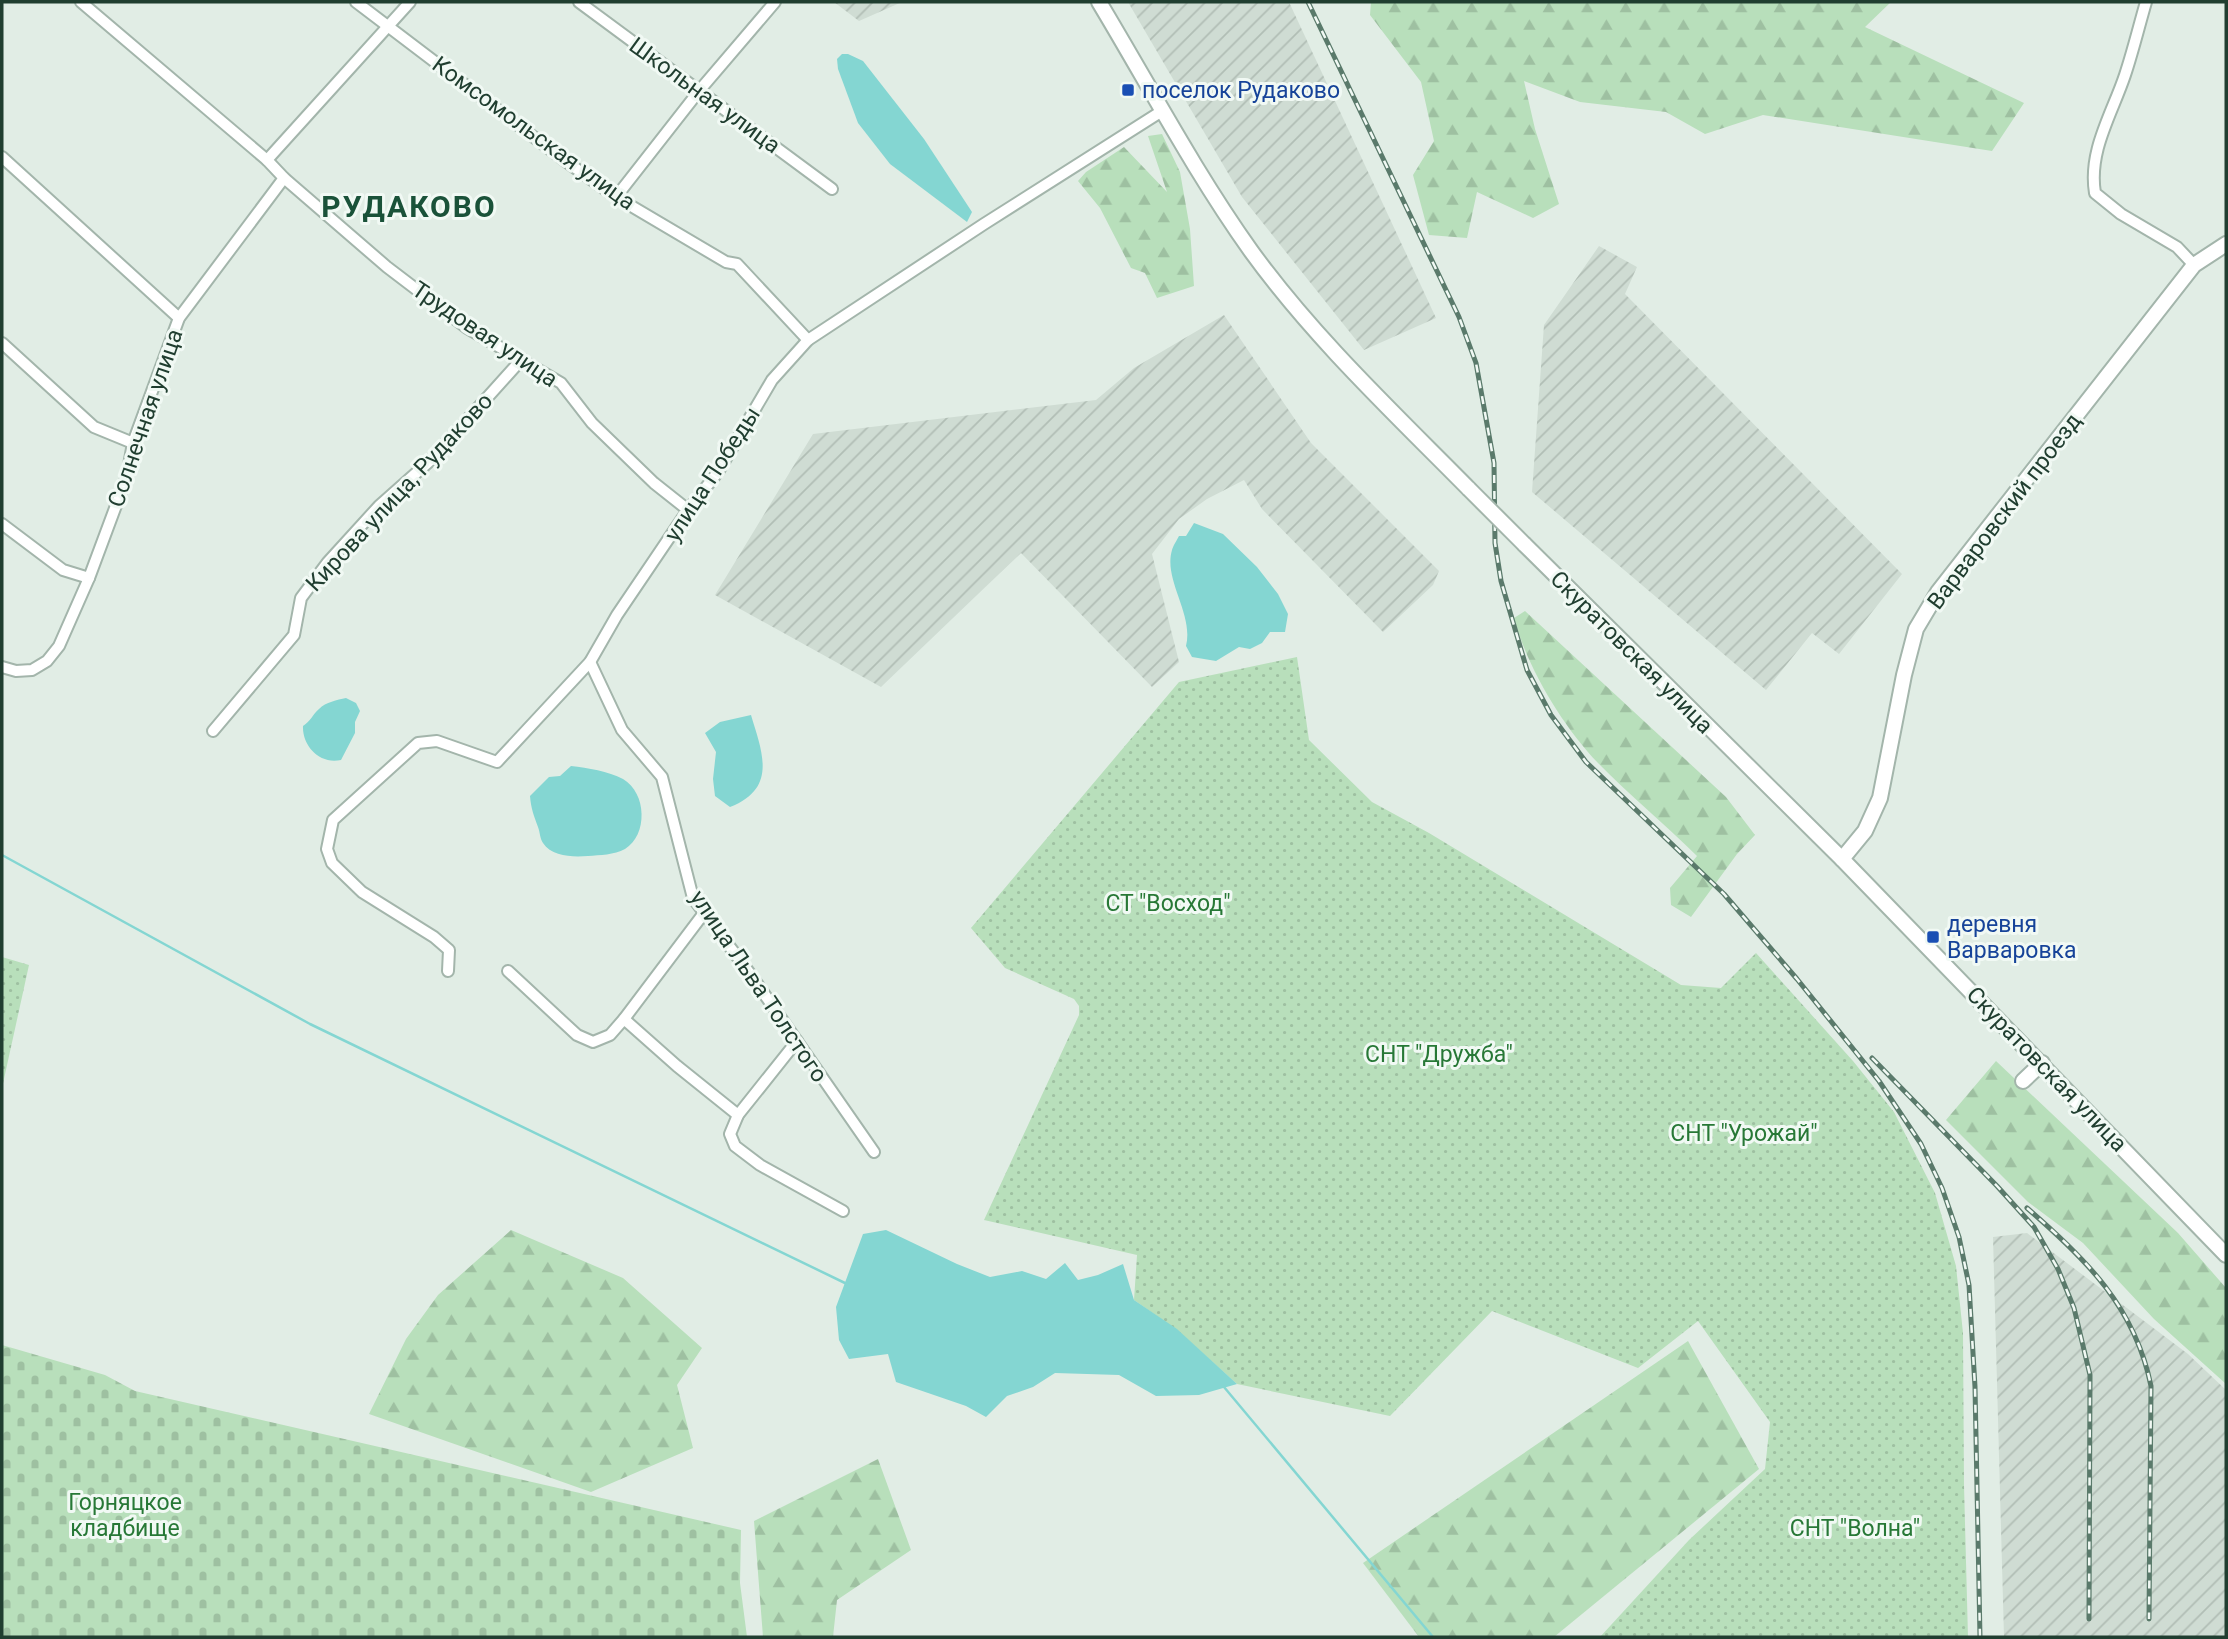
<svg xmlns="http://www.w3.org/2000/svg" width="2228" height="1639" viewBox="0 0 2228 1639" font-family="Roboto,sans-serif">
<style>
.industrial{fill:url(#industrial-furrows)}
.forest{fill:url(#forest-firs)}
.cemetery{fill:url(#cemetery-stones)}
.garden{fill:url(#garden-dots)}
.water{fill:#84d6d2}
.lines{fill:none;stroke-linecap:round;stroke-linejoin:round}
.stream{stroke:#84d6d2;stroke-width:2.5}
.minor-casing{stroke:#a3b5ab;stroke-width:14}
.tertiary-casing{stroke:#a3b5ab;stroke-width:18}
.minor{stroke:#fff;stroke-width:10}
.tertiary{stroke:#fff;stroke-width:14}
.rail-casing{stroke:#5a7a6b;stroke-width:5}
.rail{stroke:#f1f9f4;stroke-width:2.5;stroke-dasharray:8;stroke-linecap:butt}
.tertiary-bridge-casing{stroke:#a3b5ab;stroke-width:18;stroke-linecap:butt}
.tertiary-bridge{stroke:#fff;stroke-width:14}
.transit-dot{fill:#1a4fb4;stroke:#f1f9f4;stroke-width:2.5}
.labels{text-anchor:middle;stroke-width:6;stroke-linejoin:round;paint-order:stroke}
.transit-label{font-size:23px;fill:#164399;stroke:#f1f9f4;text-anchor:start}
.street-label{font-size:23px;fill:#203e30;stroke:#f1f9f4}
.park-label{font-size:23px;fill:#277836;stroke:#f1f9f4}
.district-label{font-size:30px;font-weight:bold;letter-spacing:2px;fill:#1a5239;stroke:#f1f9f4}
</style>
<defs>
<pattern id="industrial-furrows" width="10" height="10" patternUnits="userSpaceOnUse" patternTransform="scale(1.75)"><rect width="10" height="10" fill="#cfdcd3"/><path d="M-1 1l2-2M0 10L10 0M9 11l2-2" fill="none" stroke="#b1beb5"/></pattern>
<pattern id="forest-firs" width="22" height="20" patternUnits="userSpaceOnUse" patternTransform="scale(1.75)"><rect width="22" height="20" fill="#b8dfbb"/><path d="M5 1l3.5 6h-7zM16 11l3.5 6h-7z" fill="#9ec0a1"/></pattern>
<pattern id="cemetery-stones" width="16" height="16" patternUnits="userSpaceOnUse" patternTransform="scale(1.75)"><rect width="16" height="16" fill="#b8dfbb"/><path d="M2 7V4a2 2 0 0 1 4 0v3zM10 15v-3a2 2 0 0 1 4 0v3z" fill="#9ec0a1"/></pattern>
<pattern id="garden-dots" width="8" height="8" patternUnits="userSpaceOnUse" patternTransform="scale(1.75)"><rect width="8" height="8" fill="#b8dfbb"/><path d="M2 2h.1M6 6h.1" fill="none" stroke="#9ec0a1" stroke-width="1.8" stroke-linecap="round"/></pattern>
</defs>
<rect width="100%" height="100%" fill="#e1ede5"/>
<!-- industrial -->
<g class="industrial">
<polygon points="834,2 902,2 859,21"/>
<polygon points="1128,2 1289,2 1436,318 1364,350 1242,197"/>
<polygon points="1599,246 1637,267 1625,294 1902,574 1839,654 1812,633 1766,690 1532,492 1544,325"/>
<polygon points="1224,315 1311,443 1439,571 1433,585 1383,632 1262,509 1244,480 1207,499 1179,519 1152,554 1179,662 1152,687 1021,553 881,687 715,595 813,434 1096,400 1134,368"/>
<polygon points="2027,1233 2188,1354 2226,1390 2226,1637 2004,1637 1993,1237"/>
</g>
<!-- forest -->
<g class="forest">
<polygon points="1371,2 1891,2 1865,27 2024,103 1992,151 1763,115 1705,134 1666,112 1580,102 1524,81 1535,129 1559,204 1533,218 1477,192 1467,238 1429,235 1413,175 1434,141 1421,82 1370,15"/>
<polygon points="1162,134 1180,172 1190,229 1194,286 1157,298 1145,273 1131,268 1100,208 1078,181 1086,172 1124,147 1167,192 1148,136"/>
<path d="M1525 611 1726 797 1755 835 1737 854 1691 917 1671 905 1670 888 1697 856C1665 824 1629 795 1598 763 1562 725 1528 669 1514 618Z"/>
<polygon points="1996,1061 2178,1233 2226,1288 2226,1384 2154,1319 2083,1243 2028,1202 1946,1120"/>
<polygon points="511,1230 623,1278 702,1348 677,1385 693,1448 591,1492 369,1414 406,1339 438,1295"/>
<polygon points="1688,1341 1759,1469 1554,1637 1419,1637 1363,1563"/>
<polygon points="878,1459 911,1550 837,1600 833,1637 763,1637 754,1521"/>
</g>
<!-- cemetery -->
<polygon class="cemetery" points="2,1345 105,1375 135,1391 741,1530 740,1583 747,1637 2,1637"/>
<!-- garden -->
<g class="garden">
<polygon points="1297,657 1309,740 1372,802 1429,833 1681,985 1721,988 1756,953 1853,1061 1894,1112 1935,1193 1956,1266 1963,1333 1964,1485 1968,1637 1600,1637 1689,1540 1765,1469 1770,1422 1698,1321 1638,1368 1492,1311 1390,1416 1237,1384 1177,1330 1134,1300 1137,1255 984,1220 1079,1015 1079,1006 1074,999 1005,968 971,928 1179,682"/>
<polygon points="2,957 29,965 2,1088"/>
</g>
<!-- water -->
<g class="water">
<polygon points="842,54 848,54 863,61 924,139 972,212 967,222 890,164 858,123 838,69 837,59"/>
<path d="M1194 523 1223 534 1257 567 1278 594 1288 614 1285 632H1270L1262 643 1250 649 1239 647 1216 661 1192 657 1186 646C1194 614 1163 580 1172 550 1173 546 1177 540 1179 536H1186Z"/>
<path d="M346 698 356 703 360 711 355 722V733L341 760C320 765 302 746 303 726 311 721 312 715 319 709 326 702 337 700 346 698Z"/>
<path d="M751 715C762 752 778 788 730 807L715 796 713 779 716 752 705 733 720 722Z"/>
<path d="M571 766C588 768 608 771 623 779 647 793 648 835 625 849 614 855 600 855 588 856 573 857 552 857 543 843 540 839 540 832 538 827 534 816 531 809 530 796L549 777 560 776Z"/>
<polygon points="886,1230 957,1264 990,1277 1022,1271 1046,1279 1065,1263 1078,1280 1098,1275 1123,1264 1134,1300 1177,1329 1237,1384 1199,1395 1156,1396 1119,1375 1055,1373 1033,1387 1007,1396 986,1417 966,1406 896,1382 888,1354 849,1359 839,1340 836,1307 863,1234"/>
</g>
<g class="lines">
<!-- stream -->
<g class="stream">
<polyline points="2,855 310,1024 847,1284"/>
<polyline points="1224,1387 1433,1637"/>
</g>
<!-- minor casing -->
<g class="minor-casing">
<g id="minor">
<polyline points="81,2 267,160 284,178 387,267 467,328 561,383 592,423 654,483 688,510"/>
<polyline points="356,2 564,160 616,197 726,262 737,264 808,340"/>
<polyline points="579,2 832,189"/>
<path d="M2146 2C2139 26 2133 51 2125 75 2112 114 2088 151 2095 193L2121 214 2177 247 2194 265"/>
<polyline points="2,157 179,318"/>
<polyline points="267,160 410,2"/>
<polyline points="616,197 699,91 775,2"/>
<polyline points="2,343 94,427 133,443"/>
<polyline points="2,524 63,570 89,578"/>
<polyline points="590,662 622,730 662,777 693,898 751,975 874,1152"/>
<polyline points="2,667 16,671 32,670 47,661 59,646 89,578 127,476 133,443 179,318 284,178"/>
<polyline points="213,731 294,635 301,598 328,562 379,506 432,459 522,359"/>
<polyline points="448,971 449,950 434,937 362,892 332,863 327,849 333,820 418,743 437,741 497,762 590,662 617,615 688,510 718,472 772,380 808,340 984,224 1162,111"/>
<polyline points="508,971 577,1035 593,1042 610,1035 624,1019 677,1066 738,1115"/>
<polyline points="624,1019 704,913"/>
<polyline points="797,1041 738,1115 730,1134 735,1146 760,1165 843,1211"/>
</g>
</g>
<!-- tertiary casing -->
<g class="tertiary-casing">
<g id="tertiary">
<path d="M1099 2C1149 85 1194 171 1251 251 1314 338 1394 413 1469 489"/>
<polyline points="1524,544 1842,859 2226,1255"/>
<polyline points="1842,859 1865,831 1880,798 1904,675 1916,629 1938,592 2194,265 2226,244"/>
<polyline points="2023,1081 2042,1063"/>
</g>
</g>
<!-- minor -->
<use href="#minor" class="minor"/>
<!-- tertiary -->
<use href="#tertiary" class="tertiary"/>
<!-- rail casing -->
<g class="rail-casing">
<g id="rail">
<polyline points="1308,2 1459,317 1476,363 1494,463 1495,543 1501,581 1527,670 1551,715 1586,762 1724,894 1797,979 1879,1081 1921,1144 1942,1188 1959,1237 1969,1285 1975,1387 1980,1637"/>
<polyline points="1872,1058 1997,1186 2034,1227 2058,1269 2074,1308 2090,1375 2089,1619"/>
<path d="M2027 1208C2086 1259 2135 1307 2151 1386L2149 1619"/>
</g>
</g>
<!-- rail -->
<use href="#rail" class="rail"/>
<!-- tertiary-bridge casing -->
<g class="tertiary-bridge-casing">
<polyline id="tertiary-bridge" points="1469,489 1524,544"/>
</g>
<!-- tertiary-bridge -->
<use href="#tertiary-bridge" class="tertiary-bridge"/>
</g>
<!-- markers -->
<g class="transit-dot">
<rect x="1121" y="83" width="14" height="14" rx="3.5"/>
<rect x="1926" y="930" width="14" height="14" rx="3.5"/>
</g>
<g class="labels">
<!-- transit labels -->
<g class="transit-label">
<text x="1142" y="98">поселок Рудаково</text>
<text x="1947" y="932">деревня<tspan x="1947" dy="26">Варваровка</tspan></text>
</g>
<!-- street labels -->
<g class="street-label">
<text transform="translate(705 95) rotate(36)" y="8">Школьная улица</text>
<text transform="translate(534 133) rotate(36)" y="8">Комсомольская улица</text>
<text transform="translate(485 334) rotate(34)" y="8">Трудовая улица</text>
<text transform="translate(145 418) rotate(-71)" y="8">Солнечная улица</text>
<text transform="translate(712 474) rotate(-57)" y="8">улица Победы</text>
<text transform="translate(399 492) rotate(-47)" y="8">Кирова улица, Рудаково</text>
<text transform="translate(2004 511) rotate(-53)" y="8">Варваровский проезд</text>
<text transform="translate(1632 652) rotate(45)" y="8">Скуратовская улица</text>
<text transform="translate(759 986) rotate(56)" y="8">улица Льва Толстого</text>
<text transform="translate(2047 1069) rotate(46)" y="8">Скуратовская улица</text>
</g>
<!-- park labels -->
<g class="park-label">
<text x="1168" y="911">СТ "Восход"</text>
<text x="1439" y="1062">СНТ "Дружба"</text>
<text x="1744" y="1141">СНТ "Урожай"</text>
<text x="125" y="1510">Горняцкое<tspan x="125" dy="26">кладбище</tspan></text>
<text x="1855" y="1536">СНТ "Волна"</text>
</g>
<!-- district labels -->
<g class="district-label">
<text x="409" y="217">РУДАКОВО</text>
</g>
</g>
<!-- border -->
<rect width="2228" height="1639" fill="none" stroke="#203e30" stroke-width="7"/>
</svg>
